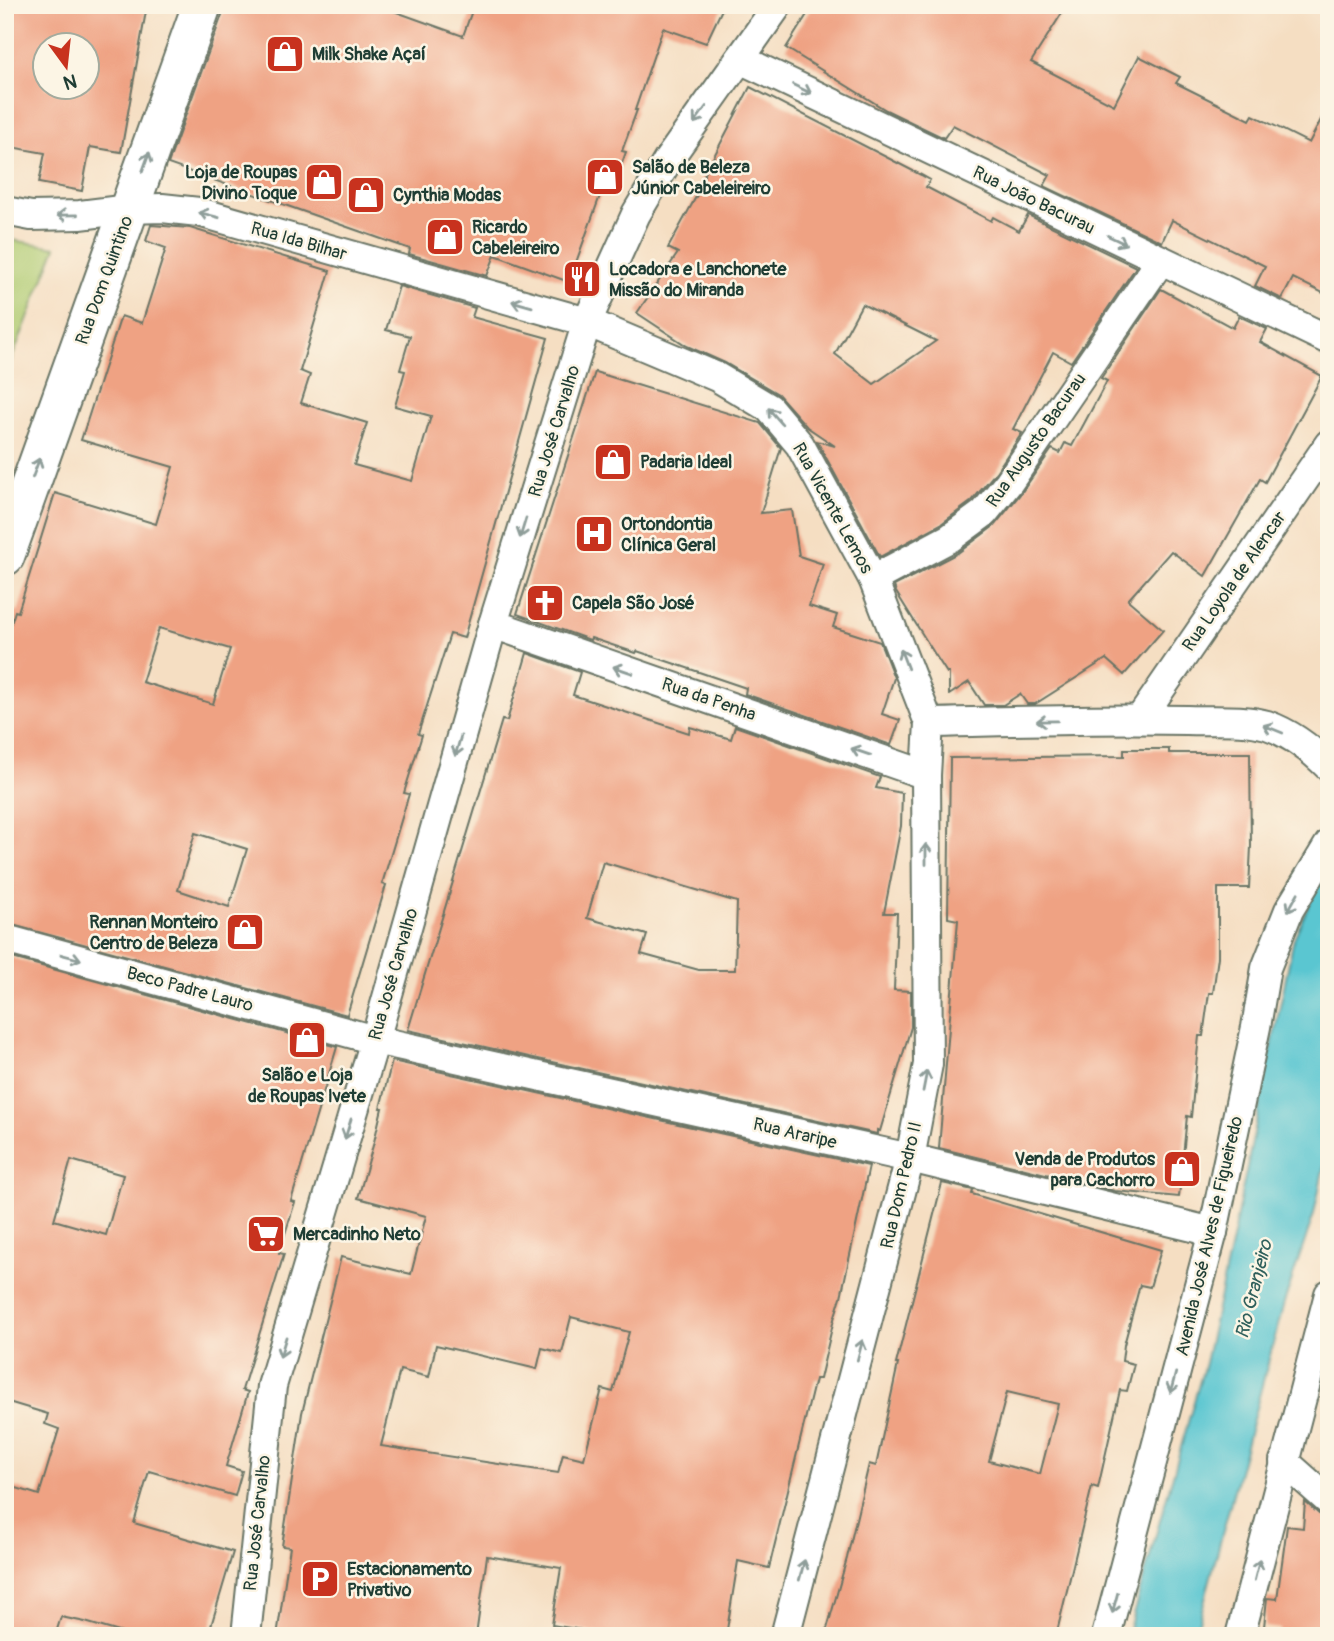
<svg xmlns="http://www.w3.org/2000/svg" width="1334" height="1641" viewBox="0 0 1334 1641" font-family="Pangolin,sans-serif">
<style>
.green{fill:#aeca70;stroke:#668452;stroke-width:2}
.water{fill:#5ac6d1;stroke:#3c8282;stroke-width:2}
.building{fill:#efa283;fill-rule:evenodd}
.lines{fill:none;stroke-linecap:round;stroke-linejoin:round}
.minor-casing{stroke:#6a7566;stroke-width:32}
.secondary-casing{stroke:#6a7566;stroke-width:42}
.minor{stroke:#fff;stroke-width:28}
.secondary{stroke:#fff;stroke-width:38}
.oneway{stroke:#8f9e9a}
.labels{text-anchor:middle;stroke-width:5;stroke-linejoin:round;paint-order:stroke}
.poi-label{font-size:18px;font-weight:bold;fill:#1f3d34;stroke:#fcf5e5;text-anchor:start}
.street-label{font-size:18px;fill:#1f3d34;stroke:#fcf5e5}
.water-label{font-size:19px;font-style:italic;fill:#2e5f5b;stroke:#fcf5e5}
</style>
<rect width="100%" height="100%" fill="#fcf5e5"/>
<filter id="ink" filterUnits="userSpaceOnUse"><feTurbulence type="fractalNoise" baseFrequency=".0143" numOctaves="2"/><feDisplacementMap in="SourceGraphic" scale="14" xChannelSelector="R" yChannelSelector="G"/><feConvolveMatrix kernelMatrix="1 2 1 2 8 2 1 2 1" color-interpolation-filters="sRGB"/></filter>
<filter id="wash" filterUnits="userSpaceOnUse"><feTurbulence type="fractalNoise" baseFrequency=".00686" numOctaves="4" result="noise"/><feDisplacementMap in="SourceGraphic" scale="28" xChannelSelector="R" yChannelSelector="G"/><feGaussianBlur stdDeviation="1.57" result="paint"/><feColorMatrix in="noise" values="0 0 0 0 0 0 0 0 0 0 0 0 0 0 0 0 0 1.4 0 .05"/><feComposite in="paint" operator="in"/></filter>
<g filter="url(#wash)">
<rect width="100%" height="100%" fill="#f5dec2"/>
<!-- green -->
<polygon class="green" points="5,239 56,247 5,376"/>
<!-- water -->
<polygon class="water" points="1329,871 1329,1140 1314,1214 1284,1303 1195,1636 1127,1636 1205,1363 1231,1245 1294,938 1318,885"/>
<g id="blocks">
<!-- building -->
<g class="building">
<path d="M5 5H116L146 11 121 152 90 147 82 191 39 183 45 153 5 146ZM46 46H88V88H46Z"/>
<polygon points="223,5 377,5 463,36 474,5 724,5 706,43 663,28 635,110 637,110 622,151 626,152 610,196 601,193 569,282 495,255 487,276 409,254 410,249 168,164 223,12"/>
<polygon points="813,5 1067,5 1031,62 1114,105 1139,56 1180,77 1176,83 1250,120 1253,115 1309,143 1329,104 1329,296 1293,278 1282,299 1255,286 1265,266 1172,220 1162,242 1044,186 1050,175 953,125 944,138 886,110 786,48"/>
<path d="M750 87 921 175 930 180 926 187 991 221 993 217 1019 231 1028 215 1136 267 1071 362 1053 352 1013 429 1022 433 996 472 972 501 941 524 880 557 817 441 835 446 807 427 778 394 725 363 687 346 637 313 678 253 668 248 703 184 700 183ZM862 304 936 341 874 384 835 354Z"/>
<path d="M151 225 190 228 330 271 300 371 310 375 301 403 367 423 354 465 412 481 431 416 395 406 405 371 400 370 410 336 386 330 399 286 475 308 472 317 548 338 464 638 450 634 418 734 422 735 404 793 409 794 382 884 386 885 347 1015 5 923V644L15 611 18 612 55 493 156 524 173 467 81 440 121 316 142 323 166 248 146 241ZM159 628 230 649 213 704 142 682ZM195 833 247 849 229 907 178 890Z"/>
<polygon points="1161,289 1233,328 1239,316 1267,329 1260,342 1322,376 1265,482 1260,479 1205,576 1171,551 1128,600 1163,630 1124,675 1106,659 1035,704 1027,704 1020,694 1003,705 984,705 969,682 949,695 949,673 947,673 936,656 896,592 894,586 958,553 994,526 1022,492 1052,449 1060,453 1065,443 1072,446 1107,381 1101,378"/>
<polygon points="595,372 760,423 781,448 761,513 792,510 799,556 823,564 809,606 837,615 833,627 880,642 894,678 882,714 900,720 891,745 745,694 746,688 637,651 636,653 591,638 590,640 517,614"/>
<path d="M527 653 580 672 573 695 689 733 690 727 731 739 735 726 880 777 876 788 902 793 901 826 884 913H897L894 990 911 991V1027L880 1131 877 1130V1134L408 1030 502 720 507 721ZM603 862 737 902 735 970H699L641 954 647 935 587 918Z"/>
<polygon points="1124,749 1169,749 1169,753 1250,753 1251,846 1249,888 1218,888 1218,957 1213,993 1209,993 1203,1036 1199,1036 1191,1117 1187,1116 1179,1197 1115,1191 939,1148 958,920 948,918 950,758 1124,756"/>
<path d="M5 956 337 1047 291 1201 295 1202 279 1253 284 1254 242 1390 248 1392 226 1466 242 1471 235 1496 149 1471 134 1523 233 1552 208 1636H133L85 1622 61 1617 55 1636H5V1504L10 1486 39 1495 59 1429 45 1424 48 1414 5 1401ZM71 1160 123 1175 106 1235 54 1220Z"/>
<path d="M392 1061 869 1166 841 1297 834 1319 820 1379H815L769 1568 738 1561 726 1636H618L552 1625 561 1568 487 1556 476 1636H277L290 1547 282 1546 302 1413 341 1257 411 1274 426 1216 358 1198 374 1142 382 1108H380ZM571 1317 629 1332 613 1392 602 1389 584 1459 563 1454 558 1473 381 1446 400 1370 429 1377 436 1345 537 1369 542 1348 562 1353Z"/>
<path d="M942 1183 973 1190 972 1194 1161 1250 1150 1287 1140 1285 1124 1345 1122 1361 1134 1364 1127 1391 1120 1390 1098 1488 1092 1486 1056 1636H825L847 1558 869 1464 876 1466 898 1364H896ZM1007 1392 1058 1404 1040 1474 989 1461Z"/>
<polygon points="1305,1502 1319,1514 1329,1517 1329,1636 1279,1636 1280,1629 1264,1627 1267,1598 1277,1599 1287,1526 1303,1528"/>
</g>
</g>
</g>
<g filter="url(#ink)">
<use href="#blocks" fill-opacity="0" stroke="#6a7566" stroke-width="2"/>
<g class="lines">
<!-- minor casing -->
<g class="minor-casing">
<g id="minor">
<polyline points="740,59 1329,340"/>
<polyline points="5,211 31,216 80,215 129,209 162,208 199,212 587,322 717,377 769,408 800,445 873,579 929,723 926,775 928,1064 910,1158 785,1636"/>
<polyline points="873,579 950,538 984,513 1009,482 1161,260"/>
<polyline points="493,624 926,775"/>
<polyline points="1140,719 1329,444"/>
<path d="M929 723C1015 721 1101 718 1187 720 1211 721 1244 718 1267 725 1290 733 1312 750 1329 767"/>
<polyline points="5,939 375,1040 910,1158 1213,1232"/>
<polyline points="1284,1461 1329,1501"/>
<polyline points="246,1636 272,1386 375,1040 493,624 587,322 636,214 668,160 778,5"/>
<polyline points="1106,1636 1213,1232 1256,1027 1266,968 1289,910 1329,844"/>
<polyline points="1240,1636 1329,1294"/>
</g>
</g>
<!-- secondary casing -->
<g class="secondary-casing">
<polyline id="secondary" points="5,556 202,5"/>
</g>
<!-- minor -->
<use href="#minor" class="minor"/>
<!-- secondary -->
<use href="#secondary" class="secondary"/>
</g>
<!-- one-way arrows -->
<defs><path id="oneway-shaft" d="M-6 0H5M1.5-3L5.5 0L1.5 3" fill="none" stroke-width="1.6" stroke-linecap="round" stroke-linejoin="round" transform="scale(1.75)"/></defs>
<g class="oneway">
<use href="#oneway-shaft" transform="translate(802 89) rotate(26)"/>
<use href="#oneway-shaft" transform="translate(700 115) rotate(126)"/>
<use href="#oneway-shaft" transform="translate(146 162) rotate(-70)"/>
<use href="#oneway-shaft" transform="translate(67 215) rotate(179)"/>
<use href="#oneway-shaft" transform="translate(209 215) rotate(-165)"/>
<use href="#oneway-shaft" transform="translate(1117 240) rotate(26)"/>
<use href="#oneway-shaft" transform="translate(522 304) rotate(-164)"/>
<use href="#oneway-shaft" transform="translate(775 416) rotate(-131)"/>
<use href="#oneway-shaft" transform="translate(36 468) rotate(-70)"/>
<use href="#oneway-shaft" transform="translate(523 528) rotate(107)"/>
<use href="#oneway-shaft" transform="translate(904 659) rotate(-111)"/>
<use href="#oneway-shaft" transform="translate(623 670) rotate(-161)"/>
<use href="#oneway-shaft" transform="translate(1047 721) rotate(179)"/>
<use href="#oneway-shaft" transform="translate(1273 729) rotate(-158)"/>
<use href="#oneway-shaft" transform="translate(458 746) rotate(106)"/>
<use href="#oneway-shaft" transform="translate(861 752) rotate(-161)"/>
<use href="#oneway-shaft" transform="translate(926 854) rotate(-90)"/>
<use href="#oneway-shaft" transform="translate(1293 902) rotate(119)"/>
<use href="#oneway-shaft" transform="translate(71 957) rotate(15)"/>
<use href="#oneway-shaft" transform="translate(925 1081) rotate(-79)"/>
<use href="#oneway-shaft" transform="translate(348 1129) rotate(107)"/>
<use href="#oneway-shaft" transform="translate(283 1347) rotate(107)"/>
<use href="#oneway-shaft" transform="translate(860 1350) rotate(-75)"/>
<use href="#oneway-shaft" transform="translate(1173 1383) rotate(105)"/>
<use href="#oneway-shaft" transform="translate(802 1570) rotate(-75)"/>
<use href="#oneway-shaft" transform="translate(1257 1570) rotate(-76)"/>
<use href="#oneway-shaft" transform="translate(1115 1603) rotate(105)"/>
</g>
</g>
<!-- icons -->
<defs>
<g id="shop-square" transform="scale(2.0125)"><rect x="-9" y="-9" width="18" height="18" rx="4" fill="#c8321e" stroke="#fcf5e5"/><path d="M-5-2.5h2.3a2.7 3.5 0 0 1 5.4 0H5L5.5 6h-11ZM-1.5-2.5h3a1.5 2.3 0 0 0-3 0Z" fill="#fff"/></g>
<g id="restaurant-square" transform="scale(2.0125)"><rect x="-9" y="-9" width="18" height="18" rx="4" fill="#c8321e" stroke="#fcf5e5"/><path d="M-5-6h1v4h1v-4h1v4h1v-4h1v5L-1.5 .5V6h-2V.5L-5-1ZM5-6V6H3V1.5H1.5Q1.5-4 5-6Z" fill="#fff"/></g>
<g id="hospital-square" transform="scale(2.0125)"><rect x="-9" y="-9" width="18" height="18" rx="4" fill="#c8321e" stroke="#fcf5e5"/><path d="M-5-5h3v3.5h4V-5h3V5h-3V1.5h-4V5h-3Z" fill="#fff"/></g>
<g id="church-square" transform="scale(2.0125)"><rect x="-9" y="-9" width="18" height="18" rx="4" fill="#c8321e" stroke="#fcf5e5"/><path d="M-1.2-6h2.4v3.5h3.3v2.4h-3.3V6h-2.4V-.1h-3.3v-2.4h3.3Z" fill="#fff"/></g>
<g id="supermarket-square" transform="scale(2.0125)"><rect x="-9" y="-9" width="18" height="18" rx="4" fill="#c8321e" stroke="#fcf5e5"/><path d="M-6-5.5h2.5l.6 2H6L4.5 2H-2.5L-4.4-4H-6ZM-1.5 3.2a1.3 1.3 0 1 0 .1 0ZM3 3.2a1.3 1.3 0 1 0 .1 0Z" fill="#fff"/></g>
<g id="parking-square" transform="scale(2.0125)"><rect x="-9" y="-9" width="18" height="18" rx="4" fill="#c8321e" stroke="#fcf5e5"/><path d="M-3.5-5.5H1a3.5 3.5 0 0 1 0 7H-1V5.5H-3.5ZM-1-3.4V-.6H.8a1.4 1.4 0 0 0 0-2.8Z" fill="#fff"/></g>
</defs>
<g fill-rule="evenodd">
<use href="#shop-square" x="285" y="54"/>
<use href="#shop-square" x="605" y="177"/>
<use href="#shop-square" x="324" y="182"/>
<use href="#shop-square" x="366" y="195"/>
<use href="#shop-square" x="445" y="237"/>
<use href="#restaurant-square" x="582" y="279"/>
<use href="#shop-square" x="613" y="462"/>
<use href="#hospital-square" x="594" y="534"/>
<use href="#church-square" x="545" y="603"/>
<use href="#shop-square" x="245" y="932"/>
<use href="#shop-square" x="307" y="1040"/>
<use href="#shop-square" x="1182" y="1169"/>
<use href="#supermarket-square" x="266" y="1234"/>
<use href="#parking-square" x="320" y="1579"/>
</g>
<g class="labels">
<!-- poi labels -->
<g class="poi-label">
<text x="312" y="60">Milk Shake Açaí</text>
<text x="632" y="173">Salão de Beleza<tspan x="632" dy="21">Júnior Cabeleireiro</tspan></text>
<text x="297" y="178" text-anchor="end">Loja de Roupas<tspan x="297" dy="21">Divino Toque</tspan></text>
<text x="393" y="201">Cynthia Modas</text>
<text x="472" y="233">Ricardo<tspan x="472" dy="21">Cabeleireiro</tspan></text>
<text x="609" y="275">Locadora e Lanchonete<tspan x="609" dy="21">Missão do Miranda</tspan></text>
<text x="640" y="468">Padaria Ideal</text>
<text x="621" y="530">Ortondontia<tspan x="621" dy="21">Clínica Geral</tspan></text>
<text x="572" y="609">Capela São José</text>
<text x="218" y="928" text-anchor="end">Rennan Monteiro<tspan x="218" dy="21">Centro de Beleza</tspan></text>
<text x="307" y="1081" text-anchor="middle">Salão e Loja<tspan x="307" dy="21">de Roupas Ivete</tspan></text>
<text x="1155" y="1165" text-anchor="end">Venda de Produtos<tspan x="1155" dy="21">para Cachorro</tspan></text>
<text x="293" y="1240">Mercadinho Neto</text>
<text x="347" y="1575">Estacionamento<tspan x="347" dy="21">Privativo</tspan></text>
</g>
<!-- street labels -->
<g class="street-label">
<text transform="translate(1034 200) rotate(26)" y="6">Rua João Bacurau</text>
<text transform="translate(299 241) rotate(16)" y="6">Rua Ida Bilhar</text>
<text transform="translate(104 280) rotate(-70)" y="6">Rua Dom Quintino</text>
<text transform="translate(554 431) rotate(-73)" y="6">Rua José Carvalho</text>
<text transform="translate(1036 440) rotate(-55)" y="6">Rua Augusto Bacurau</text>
<text transform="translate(833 508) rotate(61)" y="6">Rua Vicente Lemos</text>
<text transform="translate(1234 581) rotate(-55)" y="6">Rua Loyola de Alencar</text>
<text transform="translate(709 699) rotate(19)" y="6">Rua da Penha</text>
<text transform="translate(393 974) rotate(-74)" y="6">Rua José Carvalho</text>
<text transform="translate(190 989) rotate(15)" y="6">Beco Padre Lauro</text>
<text transform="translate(795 1133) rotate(13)" y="6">Rua Araripe</text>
<text transform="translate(901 1185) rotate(-77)" y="6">Rua Dom Pedro II</text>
<text transform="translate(1209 1236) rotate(-77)" y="6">Avenida José Alves de Figueiredo</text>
<text transform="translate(257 1523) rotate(-84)" y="6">Rua José Carvalho</text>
</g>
<!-- water labels -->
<g class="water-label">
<text transform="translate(1253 1289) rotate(-76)" y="7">Rio Granjeiro</text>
</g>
</g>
<!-- margin -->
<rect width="1334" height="1641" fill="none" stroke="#fcf5e5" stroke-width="28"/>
<!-- north arrow -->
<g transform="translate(66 66) rotate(165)"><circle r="33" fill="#fcf5e5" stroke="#a4ab9e" stroke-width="2"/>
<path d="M0-5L12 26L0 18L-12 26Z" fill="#c8321e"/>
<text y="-10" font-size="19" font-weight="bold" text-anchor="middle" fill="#1f3d34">N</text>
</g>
</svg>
